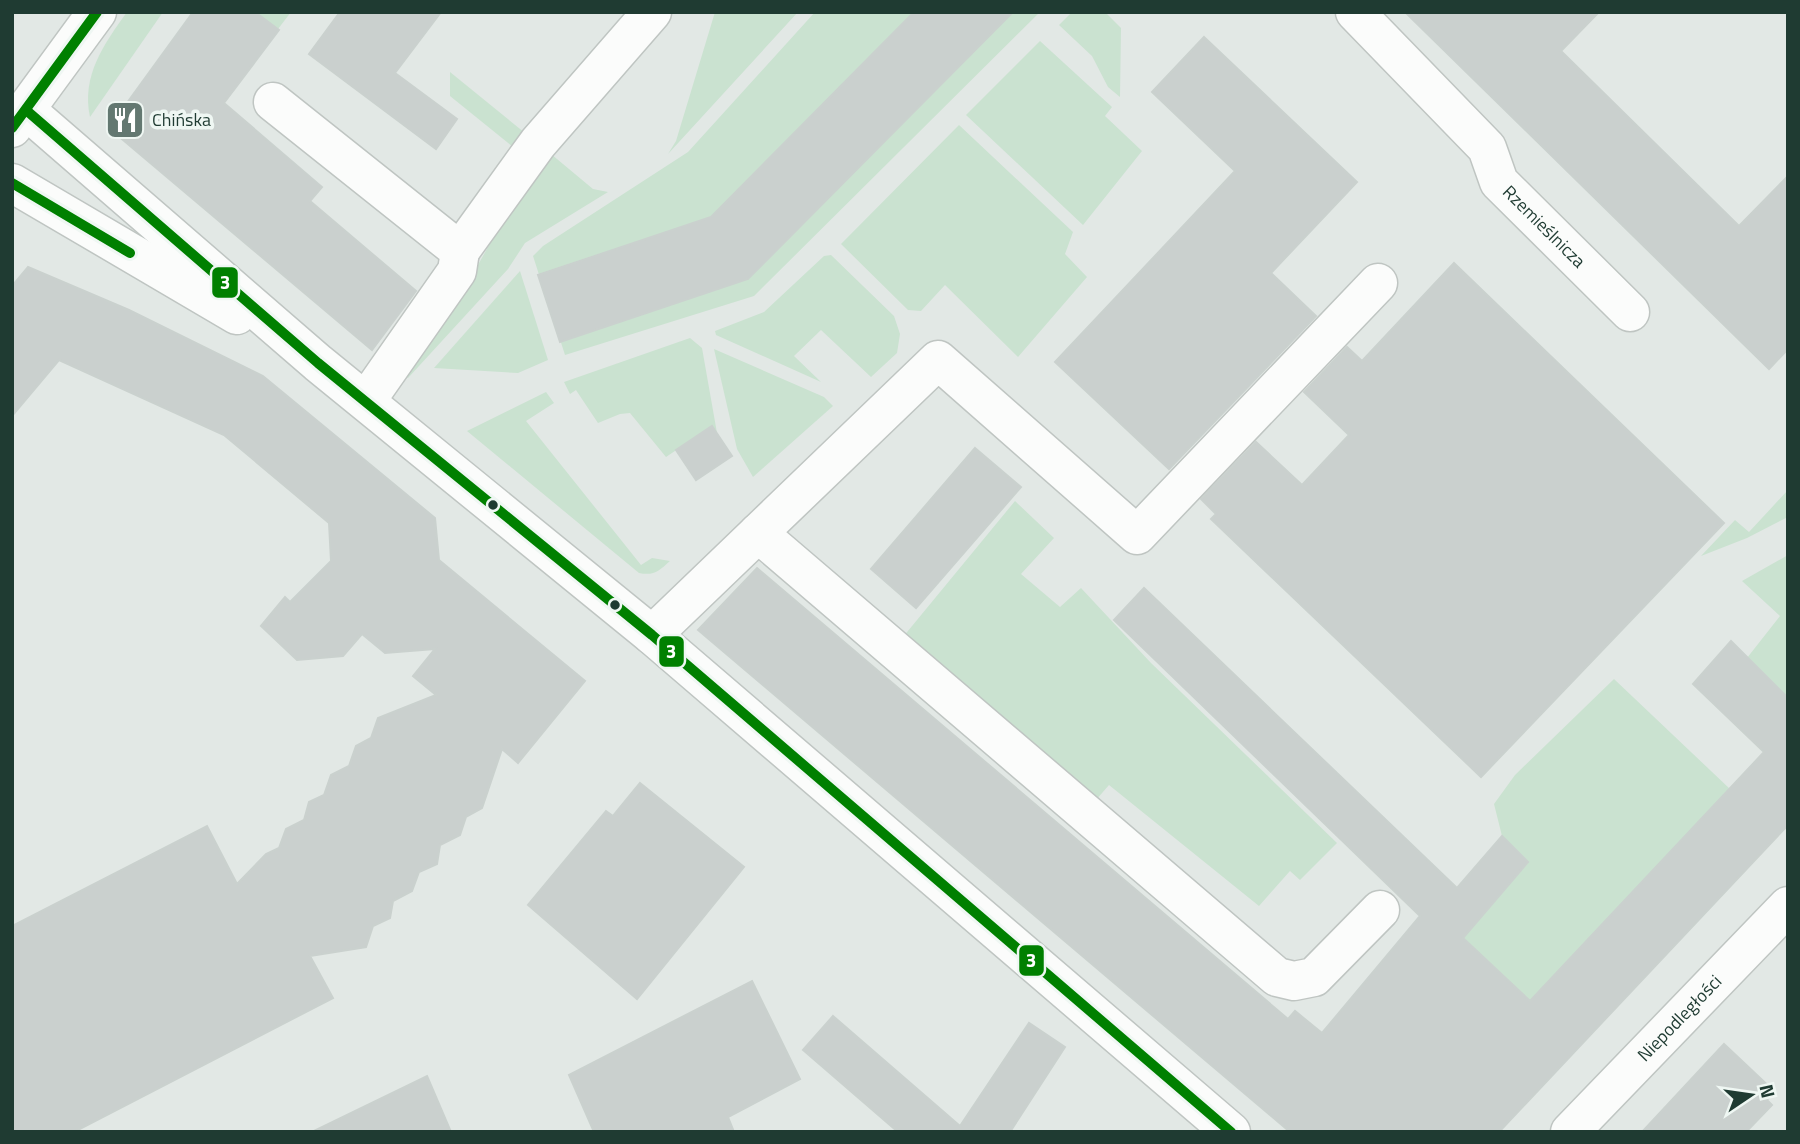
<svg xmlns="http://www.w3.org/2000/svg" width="1800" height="1144" viewBox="0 0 1800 1144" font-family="'Titillium Web',sans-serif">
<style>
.green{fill:#cae2d0}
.building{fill:#cad0ce;stroke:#cad1ce;stroke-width:2}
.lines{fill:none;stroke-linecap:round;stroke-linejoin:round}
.minor-casing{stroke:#bfc5c2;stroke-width:41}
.minor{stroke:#fbfcfb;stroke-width:38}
.bus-1-casing{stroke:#eff7f3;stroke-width:16}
.bus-1{stroke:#008000;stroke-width:10}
.bus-dot{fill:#1f3b32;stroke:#eff7f3;stroke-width:2.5}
.labels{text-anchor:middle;stroke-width:7;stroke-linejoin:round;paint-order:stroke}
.poi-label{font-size:18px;fill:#1f3b32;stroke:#eff7f3;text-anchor:start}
.street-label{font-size:18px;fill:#1f3b32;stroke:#eff7f3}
.line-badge{stroke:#eff7f3;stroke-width:2.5}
.badge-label{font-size:19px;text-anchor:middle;font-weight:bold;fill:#fff}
</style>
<rect width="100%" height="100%" fill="#e2e8e5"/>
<!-- green -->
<g class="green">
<path d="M127 12H163L90 117C81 76 104 44 127 12Z"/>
<polygon points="255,12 291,12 278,29"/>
<polygon points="715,12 798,12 668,154 676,141"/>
<polygon points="815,12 1040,12 754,296 565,355 533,256 543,246 688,152"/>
<polygon points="1072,12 1105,12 1121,28 1120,97 1108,87 1092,56 1059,25"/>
<polygon points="1040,41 1112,107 1105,116 1142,151 1083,225 966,115"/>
<polygon points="450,72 525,133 513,147 450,96"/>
<polygon points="959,125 1073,232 1065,254 1087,277 1018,357 945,285 921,311 908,310 841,244"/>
<polygon points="551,154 593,189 608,192 525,243 508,269 408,378 398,371 456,304 506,215"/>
<polygon points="831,255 894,316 900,334 897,353 871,377 821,330 794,356 821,382 716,335 715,331 764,312 824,256"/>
<polygon points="520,271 548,360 518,373 434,368"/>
<polygon points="690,338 702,348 717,433 712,426 666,457 630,413 620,414 598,423 576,390 570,394 564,382"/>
<polygon points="714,349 824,397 833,406 753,477 737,449"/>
<path d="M546 392 554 403 526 421 641 565 652 558 670 561C659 571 654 576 639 573L467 431Z"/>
<polygon points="1788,490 1788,517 1747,538 1701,556 1735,520 1749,532"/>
<polygon points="1015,501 1054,538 1021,574 1060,607 1081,588 1151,663 1337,843 1300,880 1290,871 1259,906 1109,785 1096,800 903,637"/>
<polygon points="1788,555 1788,721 1781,691 1747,658 1780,616 1742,581"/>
<polygon points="1614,679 1730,789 1512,1020 1487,1000 1505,977 1463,938 1528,863 1502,836 1494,804 1515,775"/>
</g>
<!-- building -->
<g class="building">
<polygon points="193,12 255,12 279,30 224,103 322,187 310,201 416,291 372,350 116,134 116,118"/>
<polygon points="340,12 441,12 395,73 457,119 436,149 309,54"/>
<polygon points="914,12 1013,12 748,279 560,342 538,275 711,217"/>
<polygon points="1405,12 1599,12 1561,51 1739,226 1788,176 1788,349 1769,369"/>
<polygon points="1204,37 1357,182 1271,273 1316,316 1169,469 1055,362 1235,171 1152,92"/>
<polygon points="1454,263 1724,523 1481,777 1211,519 1216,514 1201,499 1256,442 1302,485 1349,435 1304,392 1347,347 1362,361"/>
<polygon points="28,267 129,310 263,376 435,518 439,560 585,681 518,763 502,749 482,808 466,817 460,835 440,845 437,864 419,872 412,891 393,901 390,918 373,926 366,947 310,956 333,998 74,1132 12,1132 12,926 207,826 237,884 266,854 279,848 286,829 304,820 309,802 324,795 331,775 349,766 356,746 371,738 378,718 436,695 413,676 435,649 385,653 362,634 343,656 297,660 261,626 285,597 290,602 331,561 329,523 224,435 59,360 12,416 12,286"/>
<polygon points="712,426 732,456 696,480 676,450"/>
<polygon points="975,448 1021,487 916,608 871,569"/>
<polygon points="757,568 1288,1019 1295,1011 1322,1033 1420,916 1114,620 1144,588 1457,888 1502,836 1528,862 1463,938 1530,1001 1764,752 1693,684 1731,641 1788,698 1788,825 1499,1132 1290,1132 698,630"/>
<polygon points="640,783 744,867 637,999 528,905 606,811 613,816"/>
<polygon points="752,981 800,1079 728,1117 734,1132 594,1132 569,1075"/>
<polygon points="833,1016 960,1126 1029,1023 1065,1047 1010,1132 898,1132 803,1050"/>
<polygon points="1724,1044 1774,1091 1767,1100 1772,1105 1746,1132 1642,1132"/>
<polygon points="427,1076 451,1132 312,1132"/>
</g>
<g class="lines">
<!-- minor casing -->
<g class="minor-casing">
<g id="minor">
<path id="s1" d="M1355 12 1487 148 1499 182 1630 312"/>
<polyline points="273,102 460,251 457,271 366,401"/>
<polyline points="26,110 318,363 652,635 1231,1132"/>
<polyline points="12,128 97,12"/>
<polyline points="12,183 237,315"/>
<polyline points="460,251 538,143 652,12"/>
<polyline points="758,533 1277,977 1294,981 1314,977 1380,910"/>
<polyline points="652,635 938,360 1137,535 1378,283"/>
<path id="s2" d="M1570 1132 1788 906"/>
</g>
</g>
<!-- minor -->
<use href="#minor" class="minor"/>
<!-- bus-1 casing -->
<g class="bus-1-casing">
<g id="bus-1">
<polyline points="26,110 318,363 652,635 1231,1132"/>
<polyline points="12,128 97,12"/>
<polyline points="12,183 130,253"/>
</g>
</g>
<!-- bus-1 -->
<use href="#bus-1" class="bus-1"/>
</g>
<!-- icons -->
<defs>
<g id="restaurant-square" transform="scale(2.0125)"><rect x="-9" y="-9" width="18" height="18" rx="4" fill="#637871" stroke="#eff7f3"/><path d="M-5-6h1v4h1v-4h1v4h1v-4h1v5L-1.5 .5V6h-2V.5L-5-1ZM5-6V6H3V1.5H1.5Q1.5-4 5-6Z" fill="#fff"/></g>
</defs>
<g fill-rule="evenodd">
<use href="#restaurant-square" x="125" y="120"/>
</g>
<!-- markers -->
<g class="bus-dot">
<circle cx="493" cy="505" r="6"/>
<circle cx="615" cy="605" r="6"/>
</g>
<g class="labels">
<!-- poi labels -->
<g class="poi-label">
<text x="152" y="126">Chińska</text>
</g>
<!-- street labels -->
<g class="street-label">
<text dy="6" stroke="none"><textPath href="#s1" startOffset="289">Rzemieślnicza</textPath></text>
<text dy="6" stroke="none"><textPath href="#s2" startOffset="158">Niepodległości</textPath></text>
</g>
</g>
<g class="line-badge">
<rect x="211" y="266" width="28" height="33" rx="7" fill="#008000"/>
<rect x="658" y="635" width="27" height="33" rx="7" fill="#008000"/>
<rect x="1018" y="944" width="27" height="33" rx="7" fill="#008000"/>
</g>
<g class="badge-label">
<text x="225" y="289">3</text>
<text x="671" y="658">3</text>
<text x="1031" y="967">3</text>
</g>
<!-- border -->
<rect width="1800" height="1144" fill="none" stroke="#1f3b32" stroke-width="28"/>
<!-- north arrow -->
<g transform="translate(1751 1095) rotate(77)" stroke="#eff7f3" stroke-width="5" paint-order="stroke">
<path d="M0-5L12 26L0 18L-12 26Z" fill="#1f3b32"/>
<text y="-10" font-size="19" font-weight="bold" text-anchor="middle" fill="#1f3b32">N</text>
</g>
</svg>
